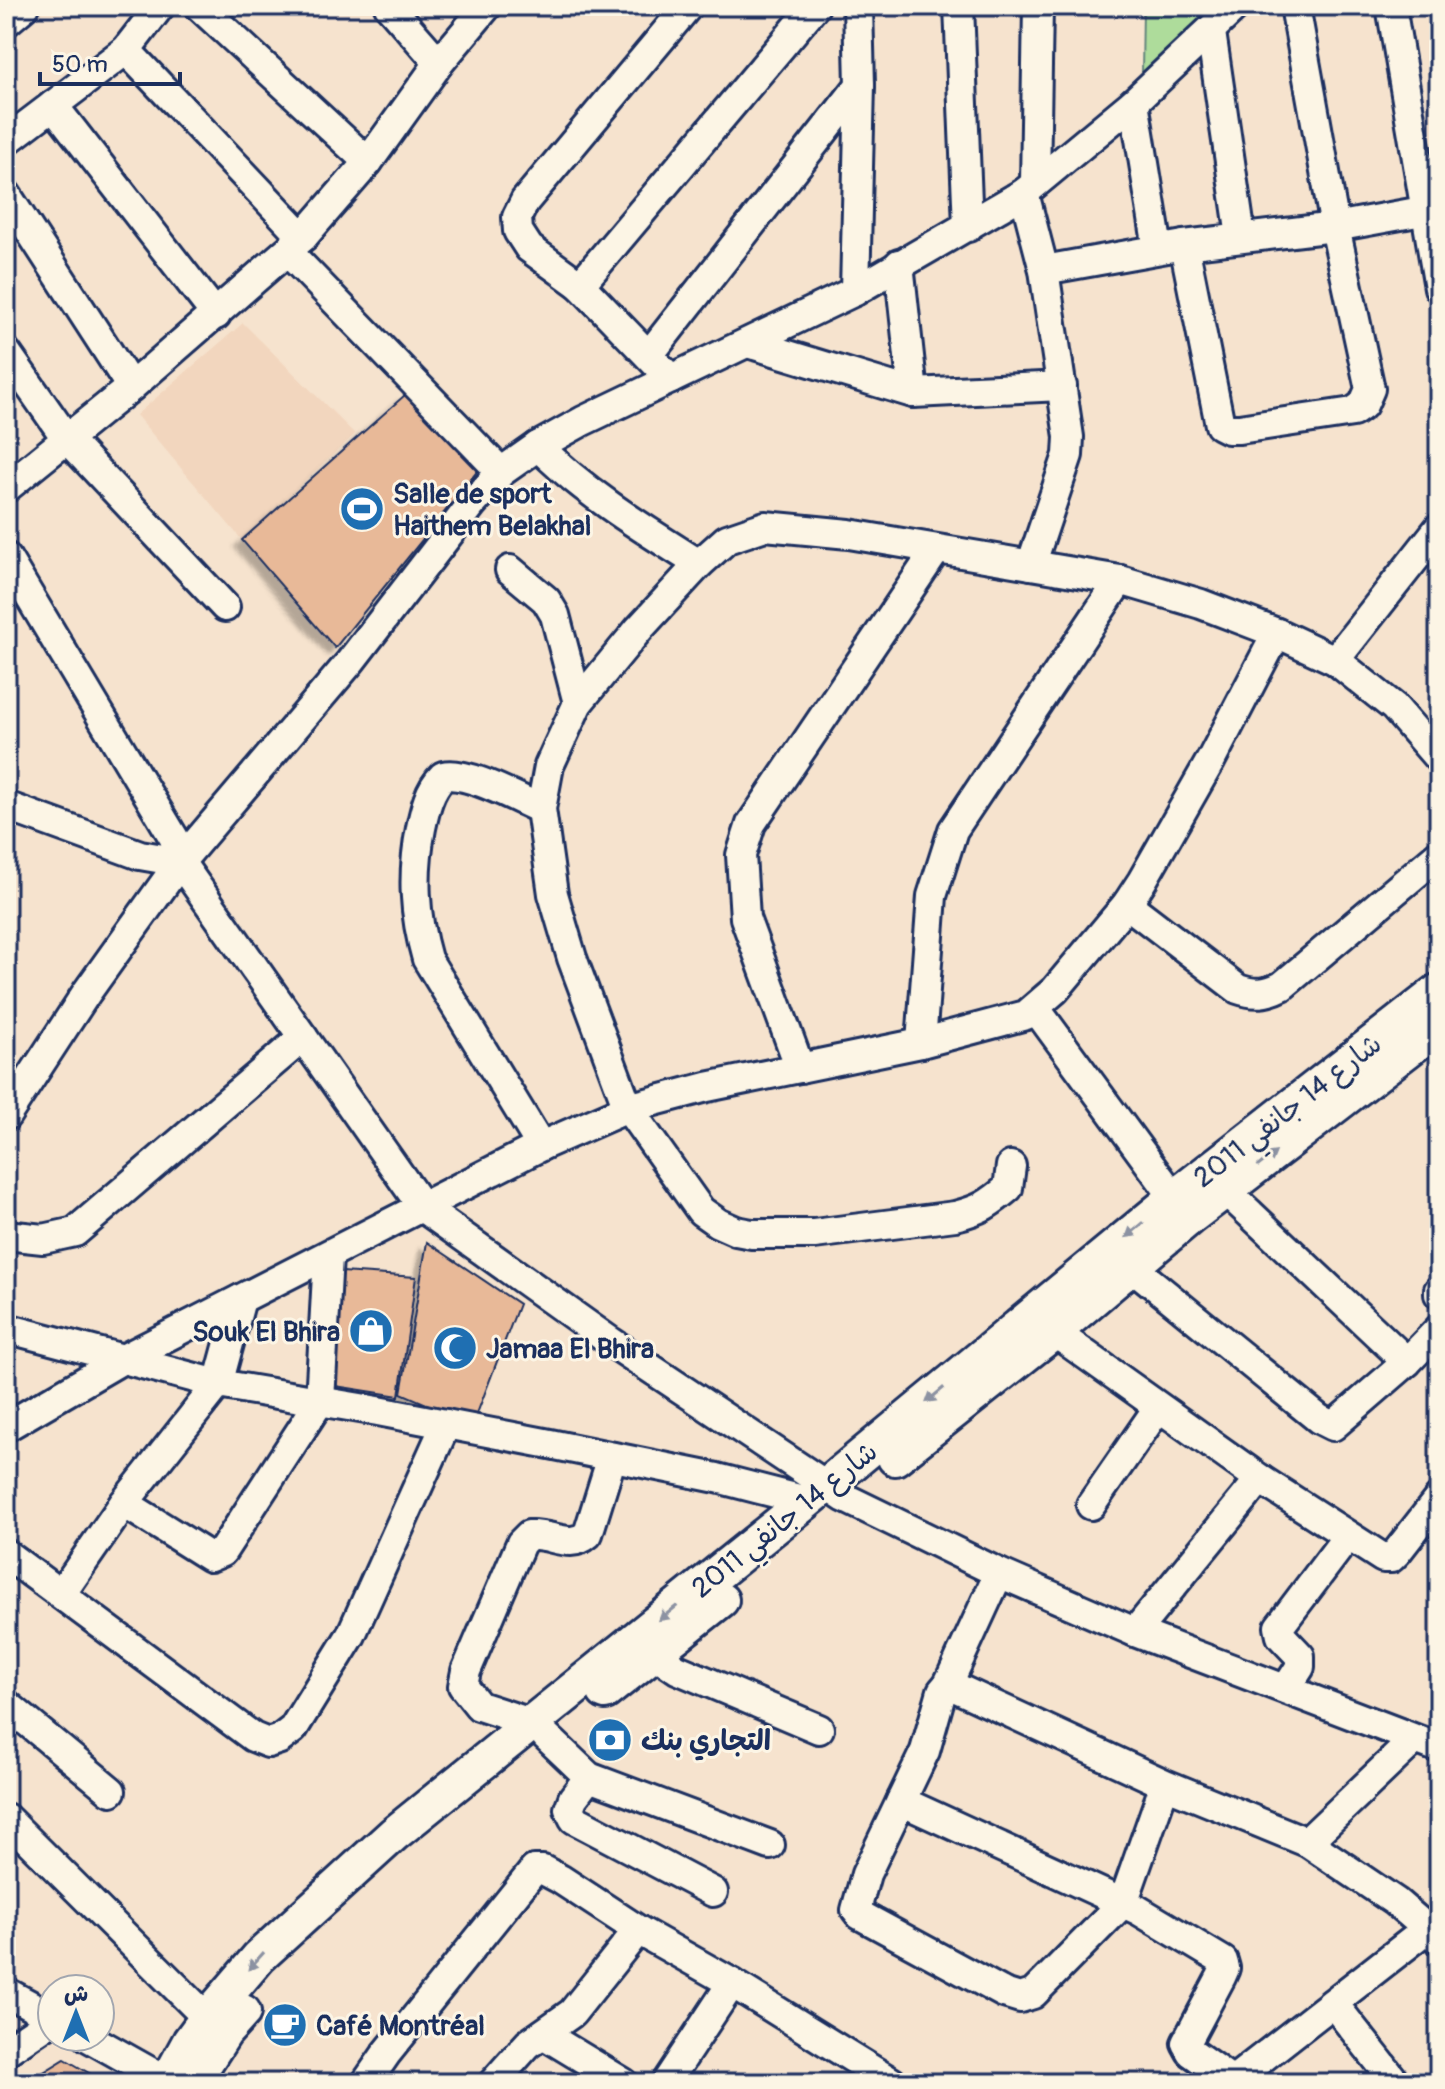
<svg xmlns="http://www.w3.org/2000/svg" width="1445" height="2089" viewBox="0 0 1445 2089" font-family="Pangolin,'Playpen Sans Arabic',sans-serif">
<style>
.built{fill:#f2d6be}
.green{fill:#aedc9b;stroke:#64867c;stroke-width:2}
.building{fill:#e8b998;stroke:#1b2f5e;stroke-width:2;filter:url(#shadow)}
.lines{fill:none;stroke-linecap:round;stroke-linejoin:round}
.minor-casing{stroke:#1b2f5e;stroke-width:34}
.major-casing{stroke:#1b2f5e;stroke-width:40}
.minor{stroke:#fcf5e5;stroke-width:28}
.major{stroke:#fcf5e5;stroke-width:34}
.oneway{fill:#8c92a2}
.labels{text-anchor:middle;stroke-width:6;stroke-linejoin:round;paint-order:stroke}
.poi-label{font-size:28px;font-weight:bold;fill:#1b2f5e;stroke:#fcf5e5;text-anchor:start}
.street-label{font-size:28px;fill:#1b2f5e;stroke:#fcf5e5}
</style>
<defs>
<filter id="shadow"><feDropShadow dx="-7" dy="7" stdDeviation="2" flood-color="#0004"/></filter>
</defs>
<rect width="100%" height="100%" fill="#f6e3ce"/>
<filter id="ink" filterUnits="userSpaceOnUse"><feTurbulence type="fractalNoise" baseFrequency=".0125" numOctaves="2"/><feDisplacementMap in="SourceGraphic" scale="16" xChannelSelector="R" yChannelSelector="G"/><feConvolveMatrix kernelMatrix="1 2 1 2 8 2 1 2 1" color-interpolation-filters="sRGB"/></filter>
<g filter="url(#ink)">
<!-- built -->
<polygon class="built" points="243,323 355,434 242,540 136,415"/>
<!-- green -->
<polygon class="green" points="1143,6 1219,6 1142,76"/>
<!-- building -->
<g class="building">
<polygon points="406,394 480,468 335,648 242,540"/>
<polygon points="6,569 22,595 6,621"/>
<polygon points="427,1242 519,1304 473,1424 401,1393"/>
<polygon points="342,1272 416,1277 399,1396 329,1385"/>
<polygon points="65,2059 106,2083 26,2083"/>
</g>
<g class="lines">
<!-- minor casing -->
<g class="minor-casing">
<g id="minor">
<polyline points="199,6 368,162"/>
<polyline points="389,6 439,63"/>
<polyline points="959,6 968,227"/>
<polyline points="1391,6 1439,288"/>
<polyline points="6,22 25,6"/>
<polyline points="1211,32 1241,237"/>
<polyline points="126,50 303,237"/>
<polyline points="1134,102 1158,249"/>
<polyline points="53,105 216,315"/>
<polyline points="6,141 126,50 160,6"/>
<polyline points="1035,183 1038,6"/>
<polyline points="1024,193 1044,270 1069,437 1068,455 1031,565"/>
<polyline points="6,194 131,387"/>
<polyline points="1184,245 1220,425 1228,429 1239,429 1353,412 1363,405 1370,389 1335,227 1295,6"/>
<polyline points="288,252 501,472"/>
<polyline points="899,264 913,393"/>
<polyline points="1044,270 1184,245 1335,227 1439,208"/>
<polyline points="580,285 815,6"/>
<polyline points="855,291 860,85 858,6"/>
<polyline points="748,343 913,393 1062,386"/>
<polyline points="6,352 66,438 225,607"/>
<polyline points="649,355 860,85"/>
<polyline points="671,379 580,285 529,248 518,231 517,217 525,201 688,6"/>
<path d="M538 446C586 494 642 528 699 564"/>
<polyline points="6,488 131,387 303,237 368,162 439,63 487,6"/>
<polyline points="6,557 174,838 180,862 423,1208 611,1342 845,1498 999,1573 1135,1632 1439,1748"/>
<polyline points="510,570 546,600 555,615 578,703"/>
<polyline points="1335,660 1439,528"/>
<polyline points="6,806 140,855 180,862"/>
<path d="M541 809C518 799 467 770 443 776 429 790 425 809 421 828 412 874 414 914 427 959L541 1146"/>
<path d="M1127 904 1238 989C1255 995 1266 994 1282 986L1439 854"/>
<polyline points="1036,1009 1187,1215"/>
<polyline points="921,1043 932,896 953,830 1120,580"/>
<polyline points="800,1068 745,918 741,855 751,824 936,550"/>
<polyline points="6,1116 87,992 180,862 350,662 472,504 501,472 538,446 583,421 855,291 1024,193 1134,102 1236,6"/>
<path d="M1011 1166 1008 1188C989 1204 980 1210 955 1216L814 1234H752L736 1231 718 1223 701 1211 628 1108 572 958 553 894 541 809 549 766 578 703 639 629 699 564 727 539 765 526 849 534 1120 580 1201 604 1277 633 1335 660 1394 707 1439 759"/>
<polyline points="1226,1191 1407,1362"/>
<polyline points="6,1235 43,1239 75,1232 303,1037"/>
<polyline points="1132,1267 1319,1419 1333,1426 1407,1362 1439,1329"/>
<polyline points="1439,1290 1439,1294"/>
<polyline points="6,1328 218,1384 378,1411 550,1444 717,1478 807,1501"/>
<polyline points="1054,1332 1260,1479 1383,1558 1391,1558 1397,1552 1439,1498"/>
<polyline points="6,1427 121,1360 541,1146 628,1108 707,1087 921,1043 1026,1015 1055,990 1127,904 1142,881 1211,760 1277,633"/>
<polyline points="124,1503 210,1557 222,1552 320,1401 328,1256"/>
<polyline points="1091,1505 1158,1408"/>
<polyline points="6,1554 253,1737 268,1743 280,1739 293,1729 351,1635 446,1424"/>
<polyline points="61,1594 124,1503 218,1384 241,1299"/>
<polyline points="1135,1632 1260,1479"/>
<polyline points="655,1654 677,1669 819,1729"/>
<polyline points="948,1684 999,1573"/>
<polyline points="1286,1689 1300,1667 1300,1656 1281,1636 1279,1627 1347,1537"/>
<polyline points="6,1704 111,1791"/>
<path d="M531 1723 479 1706 463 1686 466 1671 521 1543 529 1535C551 1533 570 1550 588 1534L612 1457"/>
<polyline points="546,1736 589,1777 770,1845"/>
<polyline points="589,1777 573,1798 569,1809 574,1819 713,1892"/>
<polyline points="1165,1784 1123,1903 1033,1994 1020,1998 1004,1993 860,1915 856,1910 866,1874 925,1751 942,1691 948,1684 1165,1784 1307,1842 1396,1902 1439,1939"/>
<polyline points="901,1801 1138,1910 1223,1961 1225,1968 1221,1977 1186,2043 1191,2052 1235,2083"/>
<polyline points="6,1818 207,2018"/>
<polyline points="1307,1842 1414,1740"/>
<polyline points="6,1992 52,2017"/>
<polyline points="1333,2003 1396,2083"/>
<polyline points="543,2034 624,2083"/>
<polyline points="88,2037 170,2083"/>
<polyline points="6,2051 52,2020"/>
<polyline points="366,2083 386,2054 534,1870 543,1870 560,1879 638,1930 732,1983 893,2083"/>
<polyline points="493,2083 528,2044 572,2013 638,1930"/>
<polyline points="666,2083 732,1983"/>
<polyline points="1235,2083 1239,2076 1439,1920"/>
</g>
</g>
<!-- major casing -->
<g class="major-casing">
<g id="major">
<polyline points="895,1458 1054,1332 1189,1218 1439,1026"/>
<polyline points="605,1692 721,1600"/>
<polyline points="167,2083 190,2041 207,2018 259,1957 394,1834 807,1501 1174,1198 1439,991"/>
<polyline points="192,2083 225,2032 243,2012"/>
</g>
</g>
<!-- minor -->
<use href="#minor" class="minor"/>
<!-- major -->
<use href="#major" class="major"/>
</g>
<!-- one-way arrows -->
<defs><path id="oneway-solid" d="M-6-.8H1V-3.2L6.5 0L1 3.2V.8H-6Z" transform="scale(2)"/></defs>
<g class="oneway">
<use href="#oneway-solid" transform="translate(1267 1159) rotate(-38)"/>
<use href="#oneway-solid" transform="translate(1135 1230) rotate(140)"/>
<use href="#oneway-solid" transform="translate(935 1395) rotate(140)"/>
<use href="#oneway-solid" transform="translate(668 1613) rotate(141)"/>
<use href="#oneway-solid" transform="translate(256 1961) rotate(132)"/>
</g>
</g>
<!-- icons -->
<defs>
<g id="stadium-disc" transform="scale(2.3)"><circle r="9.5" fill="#1f6fb2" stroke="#fcf5e5"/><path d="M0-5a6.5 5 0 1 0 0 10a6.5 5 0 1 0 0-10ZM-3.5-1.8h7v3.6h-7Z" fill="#fff"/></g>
<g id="shop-disc" transform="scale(2.3)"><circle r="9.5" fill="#1f6fb2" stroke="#fcf5e5"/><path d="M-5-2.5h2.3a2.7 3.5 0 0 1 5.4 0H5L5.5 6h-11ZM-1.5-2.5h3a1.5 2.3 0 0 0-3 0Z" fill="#fff"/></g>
<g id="mosque-disc" transform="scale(2.3)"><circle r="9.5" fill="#1f6fb2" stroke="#fcf5e5"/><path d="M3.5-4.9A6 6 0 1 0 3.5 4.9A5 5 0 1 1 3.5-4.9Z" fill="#fff"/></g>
<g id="bank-disc" transform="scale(2.3)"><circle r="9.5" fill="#1f6fb2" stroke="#fcf5e5"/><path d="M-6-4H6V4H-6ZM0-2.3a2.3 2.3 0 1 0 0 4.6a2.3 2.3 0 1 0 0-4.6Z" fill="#fff"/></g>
<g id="cafe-disc" transform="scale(2.3)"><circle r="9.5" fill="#1f6fb2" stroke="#fcf5e5"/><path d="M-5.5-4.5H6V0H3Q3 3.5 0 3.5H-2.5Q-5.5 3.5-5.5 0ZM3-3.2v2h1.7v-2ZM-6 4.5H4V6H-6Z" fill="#fff"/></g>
</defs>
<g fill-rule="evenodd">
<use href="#stadium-disc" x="362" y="509"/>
<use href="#shop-disc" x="371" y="1331"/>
<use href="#mosque-disc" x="455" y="1348"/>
<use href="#bank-disc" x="610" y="1740"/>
<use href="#cafe-disc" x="285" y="2025"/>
</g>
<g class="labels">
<!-- poi labels -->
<g class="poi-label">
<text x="393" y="503">Salle de sport<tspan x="393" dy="32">Haithem Belakhal</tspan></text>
<text x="340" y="1341" text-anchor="end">Souk El Bhira</text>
<text x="486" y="1358">Jamaa El Bhira</text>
<text x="641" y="1750">التجاري بنك</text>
<text x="316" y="2035">Café Montréal</text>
</g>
<!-- street labels -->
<g class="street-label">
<text transform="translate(1287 1110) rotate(-38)" y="10">شارع 14 جانفي 2011</text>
<text transform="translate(784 1519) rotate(-39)" y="10">شارع 14 جانفي 2011</text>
</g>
</g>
<!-- margin -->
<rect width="1445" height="2089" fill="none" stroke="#fcf5e5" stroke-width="32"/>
<rect x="16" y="16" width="1413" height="2057" fill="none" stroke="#1b2f5e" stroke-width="3" filter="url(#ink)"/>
<!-- north arrow -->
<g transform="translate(76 2013)"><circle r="38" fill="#fcf5e5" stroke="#a2a6af" stroke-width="2"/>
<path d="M0-6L14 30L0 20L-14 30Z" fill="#1f6fb2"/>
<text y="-12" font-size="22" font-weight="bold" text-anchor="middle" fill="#1b2f5e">ش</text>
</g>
<!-- scale -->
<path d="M40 72v12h140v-12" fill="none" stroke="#1b2f5e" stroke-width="4"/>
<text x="52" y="72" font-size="24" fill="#1b2f5e" stroke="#fcf5e5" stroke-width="6" paint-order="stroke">50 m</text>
</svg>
